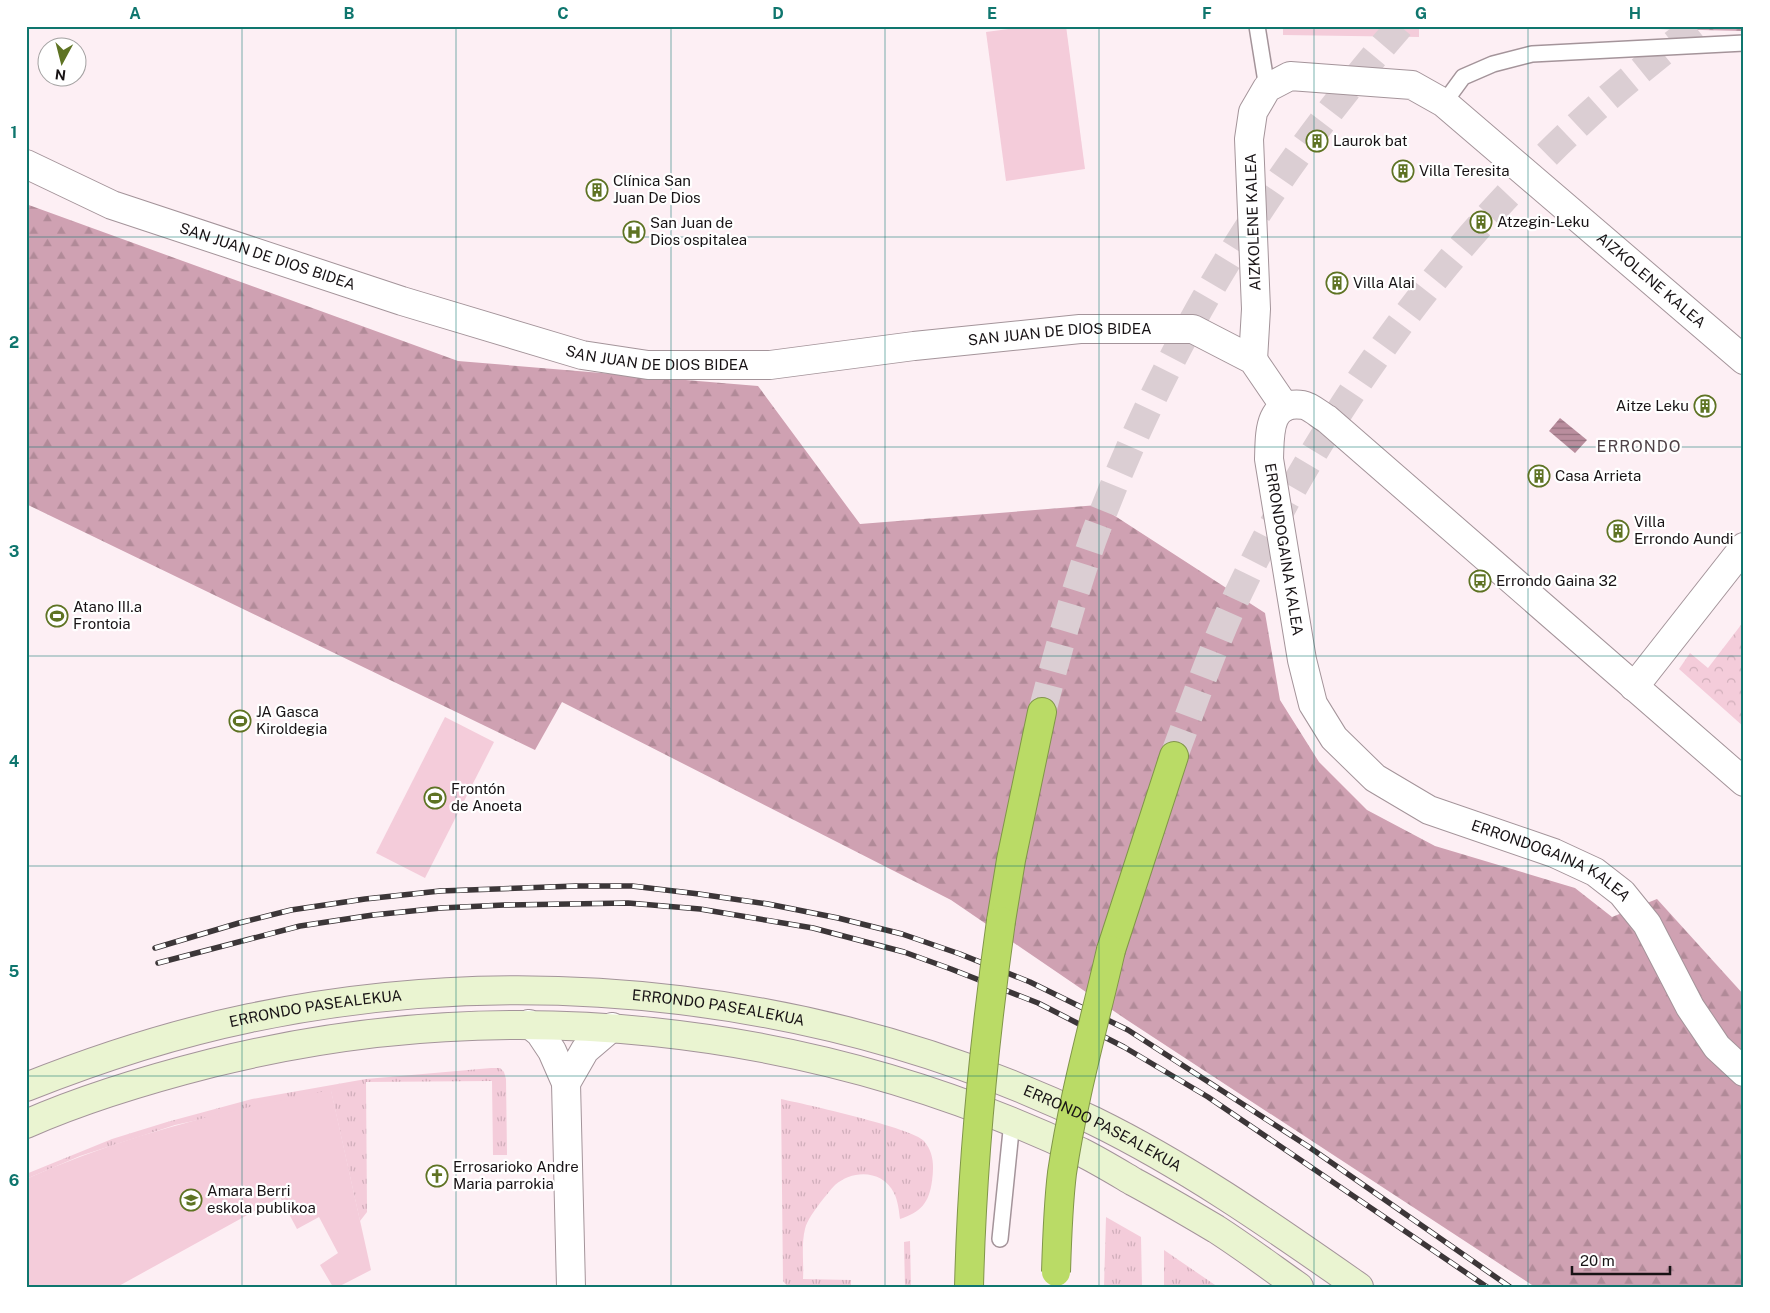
<svg xmlns="http://www.w3.org/2000/svg" width="1770" height="1313" viewBox="0 0 1770 1313" font-family="'Public Sans',sans-serif">
<style>
.grass{fill:url(#grass-tufts)}
.forest{fill:url(#forest-firs)}
.park{fill:url(#park-crowns)}
.pitch{fill:#f4ccda}
.water{fill:url(#water-rules)}
.lines{fill:none;stroke-linecap:round;stroke-linejoin:round}
.motorway-tunnel{stroke:#dbced3;stroke-width:28;stroke-dasharray:28 14;stroke-linecap:butt}
.service-casing{stroke:#a4949a;stroke-width:18}
.minor-casing{stroke:#a4949a;stroke-width:30}
.secondary-casing{stroke:#a4949a;stroke-width:30}
.motorway-casing{stroke:#81954a;stroke-width:30}
.service{stroke:#fff;stroke-width:15}
.minor{stroke:#fff;stroke-width:28}
.secondary{stroke:#eaf4d1;stroke-width:28}
.motorway{stroke:#badb66;stroke-width:28}
.rail-casing{stroke:#3c3638;stroke-width:5.5}
.rail{stroke:#fff;stroke-width:4;stroke-dasharray:11;stroke-linecap:butt}
.motorway-bridge-casing{stroke:#81954a;stroke-width:30;stroke-linecap:butt}
.motorway-bridge{stroke:#badb66;stroke-width:28}
.grid{fill:none;stroke:#0f766e;stroke-width:1;stroke-opacity:0.55}
.labels{text-anchor:middle;stroke-width:4.5;stroke-linejoin:round;paint-order:stroke}
.poi-label{font-size:15px;fill:#181315;stroke:#fff;text-anchor:start}
.street-label{font-size:15px;fill:#181315;stroke:#fff}
.neighbourhood-label{font-size:16px;letter-spacing:1px;fill:#4f4247;stroke:#fff}
.neatline{fill:none;stroke:#0f766e;stroke-width:2}
.grid-label{font-size:16px;text-anchor:middle;font-weight:bold;fill:#0f766e}
</style>
<defs>
<pattern id="grass-tufts" width="24" height="20" patternUnits="userSpaceOnUse" patternTransform="scale(1.25)"><rect width="24" height="20" fill="#f4ccda"/><path d="M3 7l-1-3M5 7V3M7 7l1-3M15 17l-1-3M17 17v-4M19 17l1-3" fill="none" stroke="#d0aeba"/></pattern>
<pattern id="forest-firs" width="22" height="20" patternUnits="userSpaceOnUse" patternTransform="scale(1.25)"><rect width="22" height="20" fill="#cfa1b2"/><path d="M5 1l3.5 6h-7zM16 11l3.5 6h-7z" fill="#b18a98"/></pattern>
<pattern id="park-crowns" width="20" height="18" patternUnits="userSpaceOnUse" patternTransform="scale(1.25)"><rect width="20" height="18" fill="#f4ccda"/><path d="M2 6a3 3 0 1 1 6 0M12 15a3 3 0 1 1 6 0" fill="none" stroke="#d0aeba"/></pattern>
<pattern id="water-rules" width="6" height="5" patternUnits="userSpaceOnUse" patternTransform="scale(1.25)"><rect width="6" height="5" fill="#b98d9d"/><path d="M0 2.5h6" fill="none" stroke="#95727f"/></pattern>
</defs>
<rect width="100%" height="100%" fill="#fdeff4"/>
<!-- grass -->
<g class="grass">
<polygon points="491,1068 500,1068 504,1072 506,1079 507,1155 493,1155 492,1081 366,1082 367,1212 360,1221 331,1091 175,1125 80,1156 26,1179 26,1174 112,1139 167,1122 252,1099 366,1079"/>
<path d="M781 1099C804 1104 913 1128 924 1141 934 1153 934 1166 932 1181 929 1203 921 1212 900 1219 899 1211 898 1201 894 1193 883 1170 853 1169 835 1185 830 1190 825 1197 820 1203 815 1210 807 1220 805 1229 801 1245 804 1264 803 1279L851 1280V1287H788L783 1281Z"/>
<polygon points="1106,1217 1141,1237 1142,1287 1104,1287"/>
<polygon points="910,1241 911,1287 905,1287 904,1242"/>
<polygon points="1164,1250 1218,1287 1164,1287"/>
</g>
<!-- forest -->
<g class="forest">
<polygon points="1619,26 1744,26 1744,31 1618,28"/>
<polygon points="26,204 458,361 758,386 860,524 1098,505 1265,613 1280,700 1319,762 1367,810 1435,846 1575,888 1612,917 1657,899 1744,995 1744,1287 1535,1287 1127,1020 951,900 562,702 535,750 26,504"/>
</g>
<!-- park -->
<polygon class="park" points="1744,621 1744,727 1679,669 1690,653 1708,668"/>
<!-- pitch -->
<g class="pitch">
<polygon points="1030,26 1066,26 1085,169 1006,181 986,32"/>
<polygon points="1283,26 1419,26 1419,37 1283,35"/>
<polygon points="445,717 494,742 425,878 376,853"/>
<path d="M331 1090 371 1270 338 1287H333L320 1265 338 1253 319 1217 297 1229 280 1197 117 1287H26V1179C124 1135 227 1110 331 1090Z"/>
</g>
<!-- water -->
<polygon class="water" points="1560,418 1587,440 1575,453 1549,431"/>
<g class="lines">
<!-- motorway-tunnel -->
<g class="motorway-tunnel">
<path d="M1042 712C1057 654 1073 596 1093 539 1164 347 1266 180 1400 26"/>
<path d="M1174 756C1194 702 1213 647 1238 594 1323 416 1435 258 1580 123 1617 88 1657 57 1696 26"/>
</g>
<!-- service casing -->
<g class="service-casing">
<g id="service">
<polyline points="1257,26 1267,88"/>
<polyline points="1444,103 1463,77 1493,64 1532,54 1744,43"/>
<polyline points="1000,1239 1012,1121"/>
</g>
</g>
<!-- minor casing -->
<g class="minor-casing">
<g id="minor">
<path id="s1" d="M26 164 112 205 402 301 582 355 648 365H770L914 346 1080 329H1193L1253 360 1285 407"/>
<path id="s2" d="M1253 360 1256 309 1249 139 1253 112 1267 88 1290 76 1412 85 1444 103 1744 360"/>
<polyline points="1634,687 1744,547"/>
<path id="s3" d="M1744 782 1327 419C1320 415 1310 406 1303 405 1267 400 1270 436 1269 459L1302 660 1313 704 1334 738 1375 778 1429 810 1554 853 1595 872 1622 893 1647 924 1690 1007 1717 1047 1744 1072"/>
<polyline points="529,1024 540,1033 552,1051 566,1083 571,1287"/>
<polyline points="566,1083 585,1050 612,1027"/>
</g>
</g>
<!-- secondary casing -->
<g class="secondary-casing">
<g id="secondary">
<path id="s4" d="M26 1087C99 1058 173 1034 250 1018 532 959 834 995 1094 1121 1188 1167 1273 1227 1359 1287"/>
<path d="M26 1124C85 1098 149 1079 212 1063 504 990 810 1024 1081 1152 1099 1161 1117 1172 1134 1182 1162 1197 1189 1213 1216 1229 1244 1247 1272 1268 1299 1287"/>
</g>
</g>
<!-- motorway casing -->
<g class="motorway-casing">
<g id="motorway">
<polyline points="1001,921 1011,860 1042,712"/>
<polyline points="1111,950 1174,756"/>
</g>
</g>
<!-- service -->
<use href="#service" class="service"/>
<!-- minor -->
<use href="#minor" class="minor"/>
<!-- secondary -->
<use href="#secondary" class="secondary"/>
<!-- motorway -->
<use href="#motorway" class="motorway"/>
<!-- rail casing -->
<g class="rail-casing">
<g id="rail">
<polyline points="155,948 239,923 291,910 365,899 440,891 576,886 632,886 699,894 768,904 838,918 902,934 960,954 1030,982 1128,1030 1309,1147 1510,1287"/>
<polyline points="158,963 300,926 373,915 441,908 504,905 628,903 700,909 813,928 904,952 951,969 1038,1003 1124,1047 1208,1097 1487,1287"/>
</g>
</g>
<!-- rail -->
<use href="#rail" class="rail"/>
<!-- motorway-bridge casing -->
<g class="motorway-bridge-casing">
<g id="motorway-bridge">
<path d="M1056 1272C1057 1239 1058 1206 1062 1173 1073 1098 1094 1024 1111 950"/>
<path d="M969 1287C972 1164 984 1042 1001 921"/>
</g>
</g>
<!-- motorway-bridge -->
<use href="#motorway-bridge" class="motorway-bridge"/>
</g>
<!-- grid -->
<path class="grid" d="M242 26V1287M456 26V1287M671 26V1287M885 26V1287M1099 26V1287M1314 26V1287M1528 26V1287M26 237H1744M26 447H1744M26 656H1744M26 866H1744M26 1076H1744"/>
<!-- icons -->
<defs>
<g id="building-ring" transform="scale(1.125)"><circle r="9.5" fill="#fff" stroke="#5e7323" stroke-width="1.5"/><path d="M-4-6H4V6H1V3H-1V6H-4ZM-2.5-4.3h1.7v1.8h-1.7ZM.8-4.3h1.7v1.8H.8ZM-2.5-1h1.7V.8h-1.7ZM.8-1h1.7V.8H.8Z" fill="#5e7323"/></g>
<g id="hospital-ring" transform="scale(1.125)"><circle r="9.5" fill="#fff" stroke="#5e7323" stroke-width="1.5"/><path d="M-5-5h3v3.5h4V-5h3V5h-3V1.5h-4V5h-3Z" fill="#5e7323"/></g>
<g id="bus-ring" transform="scale(1.125)"><circle r="9.5" fill="#fff" stroke="#5e7323" stroke-width="1.5"/><path d="M-5-6H5V4H4V6H2V4H-2V6H-4V4H-5ZM-3.5-4V0h7V-4ZM-3.5 1.2v1.5H-2V1.2ZM2 1.2v1.5H3.5V1.2Z" fill="#5e7323"/></g>
<g id="stadium-ring" transform="scale(1.125)"><circle r="9.5" fill="#fff" stroke="#5e7323" stroke-width="1.5"/><path d="M0-5a6.5 5 0 1 0 0 10a6.5 5 0 1 0 0-10ZM-3.5-1.8h7v3.6h-7Z" fill="#5e7323"/></g>
<g id="church-ring" transform="scale(1.125)"><circle r="9.5" fill="#fff" stroke="#5e7323" stroke-width="1.5"/><path d="M-1.2-6h2.4v3.5h3.3v2.4h-3.3V6h-2.4V-.1h-3.3v-2.4h3.3Z" fill="#5e7323"/></g>
<g id="school-ring" transform="scale(1.125)"><circle r="9.5" fill="#fff" stroke="#5e7323" stroke-width="1.5"/><path d="M0-5L7-2L0 1L-7-2ZM-4 1L0 2.5L4 1V4Q0 6-4 4Z" fill="#5e7323"/></g>
</defs>
<g fill-rule="evenodd">
<use href="#building-ring" x="1317" y="141"/>
<use href="#building-ring" x="1403" y="171"/>
<use href="#building-ring" x="597" y="190"/>
<use href="#building-ring" x="1481" y="222"/>
<use href="#hospital-ring" x="634" y="232"/>
<use href="#building-ring" x="1337" y="283"/>
<use href="#building-ring" x="1705" y="406"/>
<use href="#building-ring" x="1539" y="476"/>
<use href="#building-ring" x="1618" y="531"/>
<use href="#bus-ring" x="1480" y="581"/>
<use href="#stadium-ring" x="57" y="616"/>
<use href="#stadium-ring" x="240" y="721"/>
<use href="#stadium-ring" x="435" y="798"/>
<use href="#church-ring" x="437" y="1176"/>
<use href="#school-ring" x="191" y="1200"/>
</g>
<g class="labels">
<!-- poi labels -->
<g class="poi-label">
<text x="1333" y="146">Laurok bat</text>
<text x="1419" y="176">Villa Teresita</text>
<text x="613" y="186">Clínica San<tspan x="613" dy="17">Juan De Dios</tspan></text>
<text x="1497" y="227">Atzegin-Leku</text>
<text x="650" y="228">San Juan de<tspan x="650" dy="17">Dios ospitalea</tspan></text>
<text x="1353" y="288">Villa Alai</text>
<text x="1689" y="411" text-anchor="end">Aitze Leku</text>
<text x="1555" y="481">Casa Arrieta</text>
<text x="1634" y="527">Villa<tspan x="1634" dy="17">Errondo Aundi</tspan></text>
<text x="1496" y="586">Errondo Gaina 32</text>
<text x="73" y="612">Atano III.a<tspan x="73" dy="17">Frontoia</tspan></text>
<text x="256" y="717">JA Gasca<tspan x="256" dy="17">Kiroldegia</tspan></text>
<text x="451" y="794">Frontón<tspan x="451" dy="17">de Anoeta</tspan></text>
<text x="453" y="1172">Errosarioko Andre<tspan x="453" dy="17">Maria parrokia</tspan></text>
<text x="207" y="1196">Amara Berri<tspan x="207" dy="17">eskola publikoa</tspan></text>
</g>
<!-- street labels -->
<g class="street-label">
<text transform="translate(1253 222) rotate(-92)" y="5">AIZKOLENE KALEA</text>
<text dy="5" stroke="none"><textPath href="#s1" startOffset="259">SAN JUAN DE DIOS BIDEA</textPath></text>
<text dy="5" stroke="none"><textPath href="#s2" startOffset="734">AIZKOLENE KALEA</textPath></text>
<text dy="5" stroke="none"><textPath href="#s1" startOffset="1069">SAN JUAN DE DIOS BIDEA</textPath></text>
<text dy="5" stroke="none"><textPath href="#s1" startOffset="664">SAN JUAN DE DIOS BIDEA</textPath></text>
<text dy="5" stroke="none"><textPath href="#s3" startOffset="748">ERRONDOGAINA KALEA</textPath></text>
<text dy="5" stroke="none"><textPath href="#s3" startOffset="1198">ERRONDOGAINA KALEA</textPath></text>
<text dy="5" stroke="none"><textPath href="#s4" startOffset="706">ERRONDO PASEALEKUA</textPath></text>
<text dy="5" stroke="none"><textPath href="#s4" startOffset="301">ERRONDO PASEALEKUA</textPath></text>
<text dy="5" stroke="none"><textPath href="#s4" startOffset="1111">ERRONDO PASEALEKUA</textPath></text>
</g>
<!-- neighbourhood labels -->
<g class="neighbourhood-label">
<text x="1639" y="452">ERRONDO</text>
</g>
</g>
<!-- border -->
<rect width="1770" height="1313" fill="none" stroke="#ffffff" stroke-width="55"/>
<!-- north arrow -->
<g transform="translate(62 62) rotate(187)"><circle r="24" fill="#ffffff" stroke="#a3a1a1"/>
<path d="M0-4L9 19L0 12L-9 19Z" fill="#5e7323"/>
<text y="-8" font-size="14" font-weight="bold" text-anchor="middle" fill="#181315">N</text>
</g>
<!-- scale -->
<path d="M1572 1266v8h98v-8" fill="none" stroke="#181315" stroke-width="2.5"/>
<text x="1580" y="1266" font-size="15" fill="#181315" stroke="#ffffff" stroke-width="4" paint-order="stroke">20 m</text>
<rect x="28" y="28" width="1714" height="1258" class="neatline"/>
<g class="grid-label">
<text x="135" y="19">A</text>
<text x="349" y="19">B</text>
<text x="563" y="19">C</text>
<text x="778" y="19">D</text>
<text x="992" y="19">E</text>
<text x="1207" y="19">F</text>
<text x="1421" y="19">G</text>
<text x="1635" y="19">H</text>
<text x="14" y="138">1</text>
<text x="14" y="348">2</text>
<text x="14" y="557">3</text>
<text x="14" y="767">4</text>
<text x="14" y="977">5</text>
<text x="14" y="1186">6</text>
</g>
</svg>
